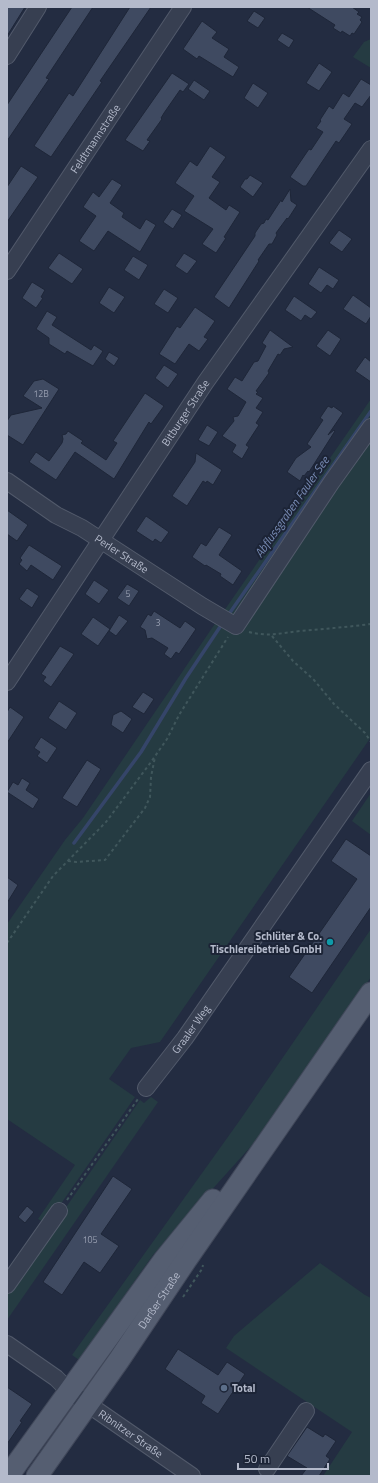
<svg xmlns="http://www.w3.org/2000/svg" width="378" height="1483" viewBox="0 0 378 1483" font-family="'Titillium Web',sans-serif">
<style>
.green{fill:#253b42}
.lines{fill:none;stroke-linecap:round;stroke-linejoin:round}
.stream{stroke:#354569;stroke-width:3.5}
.building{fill:#3f4a61;stroke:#1e2638}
.minor-casing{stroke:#525a6b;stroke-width:18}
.major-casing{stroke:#41485a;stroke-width:23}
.path{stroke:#40575c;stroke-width:2;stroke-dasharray:3 3;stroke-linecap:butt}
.minor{stroke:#373f51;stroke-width:16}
.major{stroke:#555e71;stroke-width:21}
.culture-dot{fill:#0f9aa8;stroke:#1c2436;stroke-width:1.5}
.service-dot{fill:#5c6f8a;stroke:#1c2436;stroke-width:1.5}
.labels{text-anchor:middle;stroke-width:4;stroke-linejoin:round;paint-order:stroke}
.number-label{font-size:9px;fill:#979eb0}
.street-label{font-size:11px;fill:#b4bacb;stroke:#1c2436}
.poi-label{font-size:11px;font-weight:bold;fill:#b4bacb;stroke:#1c2436;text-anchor:end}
.water-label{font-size:12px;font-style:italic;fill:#798cb5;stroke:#1c2436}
</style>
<rect width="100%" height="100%" fill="#232c41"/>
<!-- green -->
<g class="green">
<polygon points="371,39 371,68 353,57 364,42"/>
<polygon points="371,399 371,737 160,1042 131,1048 109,1079 135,1097 47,1224 38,1219 75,1165 7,1119 7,924 65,840 83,818 212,628"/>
<polygon points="371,793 371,835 352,821"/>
<polygon points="371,929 371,977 264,1132 153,1255 79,1360 72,1355 240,1120"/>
<polygon points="151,1097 158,1102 7,1320 7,1293 140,1100 144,1103"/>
<polygon points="320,1263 365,1295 371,1298 371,1476 323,1476 352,1432 226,1348 234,1336"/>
</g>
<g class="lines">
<!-- stream -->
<g class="stream">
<polyline points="229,614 371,411"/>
<polyline points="74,843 141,752 186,678 220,627"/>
</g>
</g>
<!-- building -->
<g class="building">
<polygon points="7,7 25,7 7,36"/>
<polygon points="72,7 93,7 46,78 49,79 7,141 7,105"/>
<polygon points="130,7 151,7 100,81 102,82 51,157 34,146 69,93 73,96"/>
<polygon points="307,7 352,7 359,12 357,14 362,17 360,20 362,22 354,34 352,33 350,36 342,31 341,33 333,28 335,25"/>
<polygon points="254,11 265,18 258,28 247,21"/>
<polygon points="202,21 217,32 212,38 229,49 224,57 239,67 233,77 199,56 197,59 183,49"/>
<polygon points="282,33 294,40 289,48 277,40"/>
<polygon points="319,63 332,72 319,91 306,83"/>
<polygon points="172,73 189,84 183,92 180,90 164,113 161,118 162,119 147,140 150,141 143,151 125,140"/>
<polygon points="361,79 371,85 371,95 362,107 355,103 344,119 352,124 339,143 336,141 306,186 303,186 290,177 309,149 311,150 323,132 316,128 321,121 320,120 329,106 333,109 343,93 349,97"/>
<polygon points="194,80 210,91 204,100 188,89"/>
<polygon points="253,83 268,93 258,108 244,98"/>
<polygon points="210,146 226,157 212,177 220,182 209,198 226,210 229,205 240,212 224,237 226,238 216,253 202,244 213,229 184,211 194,196 175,183 190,161 197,166"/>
<polygon points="21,166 38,177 7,222 7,187"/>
<polygon points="250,175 263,183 253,197 240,187 245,179 247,179"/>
<polygon points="112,179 122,185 110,203 124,213 122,217 140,229 146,219 156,225 140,252 108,231 94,251 79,241 96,216 83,207 93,192 99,197"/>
<polygon points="290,189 291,201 297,205 288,219 287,218 276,233 277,235 272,244 269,244 258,260 259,261 229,308 214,297 255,236 255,233 261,224 264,223 266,219 268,220 281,200 282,202"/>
<polygon points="172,209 182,215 173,229 163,222"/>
<polygon points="339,230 352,239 342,252 329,243"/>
<polygon points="59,253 83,269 72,284 48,268"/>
<polygon points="184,253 197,261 187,274 175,266"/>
<polygon points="133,256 148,265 139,280 124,270"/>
<polygon points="319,267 339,280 333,289 327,285 321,293 308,284"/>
<polygon points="32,282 45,290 41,297 43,298 36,308 22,298"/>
<polygon points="109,287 125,297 114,313 99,303"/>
<polygon points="164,289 178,298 168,313 154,304"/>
<polygon points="353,295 371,308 371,316 366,324 343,309"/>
<polygon points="294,296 317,312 311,319 305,315 301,321 285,310"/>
<polygon points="195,307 215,321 204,337 208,339 199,351 189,344 175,364 159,354 177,326 180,328"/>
<polygon points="47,311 57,317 52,325 91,350 94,345 103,351 93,366 67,351 65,354 49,344 49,338 36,329"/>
<polygon points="270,330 293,347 284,349 280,355 278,354 268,371 269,373 256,391 258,392 256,394 263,398 256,408 263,412 256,423 259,425 246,445 249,447 242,459 232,452 236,445 222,436 234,421 233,417 238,416 246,402 227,389 235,377 242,381 254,362 258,361 266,346 262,343"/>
<polygon points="328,330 341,339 330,356 316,346"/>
<polygon points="109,352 119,358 114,366 105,359"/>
<polygon points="365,357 371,362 371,382 355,371"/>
<polygon points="164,365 178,374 168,388 155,378"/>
<polygon points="43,379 59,389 23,445 7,435 7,421 11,415 42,408 23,396 34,381"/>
<polygon points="145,393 164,406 151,424 149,422 114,479 75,452 56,480 29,462 36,452 49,461 62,443 63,439 62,435 66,434 68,431 83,441 81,443 106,460 117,443 113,441"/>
<polygon points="328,406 332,408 333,406 343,413 328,435 334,430 335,431 309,472 308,471 304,476 303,475 300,481 287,472 296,458 311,447 307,444 323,420 320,418"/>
<polygon points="207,425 218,432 209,446 198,440"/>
<polygon points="196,453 222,470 213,485 207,481 206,483 203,481 187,506 172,496 195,462"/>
<polygon points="7,510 28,525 17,541 7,534"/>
<polygon points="146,516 169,532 161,543 155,539 153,542 136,531"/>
<polygon points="219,527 232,535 219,555 242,571 233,585 220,576 221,574 206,565 205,566 192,557 201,543 206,546"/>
<polygon points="29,545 62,566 53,580 31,565 27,571 19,564 22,560 20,558"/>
<polygon points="94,580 109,590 99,604 85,594"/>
<polygon points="127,584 139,591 129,606 117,598"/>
<polygon points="27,588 39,596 32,608 19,599"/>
<polygon points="154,611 180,628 185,621 196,629 179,654 176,652 171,659 164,654 168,648 152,638 147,639 145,630 140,627 148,614 151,616"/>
<polygon points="119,615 128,621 116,636 109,631"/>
<polygon points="93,617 110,629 98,646 81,634"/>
<polygon points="60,646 74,654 51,687 43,681 46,677 41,674"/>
<polygon points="143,692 154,699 144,714 132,707"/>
<polygon points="59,701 77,713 66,730 48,718"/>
<polygon points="10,707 24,717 7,743 7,712"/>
<polygon points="121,711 132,719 123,733 111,725 113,715"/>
<polygon points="41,737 57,748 47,763 37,756 40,752 34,748"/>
<polygon points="87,760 101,769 77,807 62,798"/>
<polygon points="22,778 30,783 26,790 39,799 33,809 7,792 13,782 18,785"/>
<polygon points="346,839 371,856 371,907 312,993 289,977 357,879 331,861"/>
<polygon points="7,877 18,885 7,903"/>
<polygon points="113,1176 132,1189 101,1234 119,1246 100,1273 84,1262 62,1295 43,1282"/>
<polygon points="27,1206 34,1212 25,1223 18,1217"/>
<polygon points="178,1349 218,1375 227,1362 245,1374 218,1414 201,1403 205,1396 165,1369"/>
<polygon points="7,1387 32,1404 20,1421 22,1422 7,1444"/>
<polygon points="307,1427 323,1437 325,1434 336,1441 326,1456 330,1459 319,1476 301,1476 307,1468 287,1456"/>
</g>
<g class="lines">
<!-- minor casing -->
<g class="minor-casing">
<g id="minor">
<polyline points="7,56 38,7"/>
<path id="s1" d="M7 271 183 7"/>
<path id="s2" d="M7 481 56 515 82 528 202 606 236 626 331 483 371 427"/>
<path id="s3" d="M7 682 205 383 371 149"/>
<path id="s4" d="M146 1088 185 1038 371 770"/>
<polyline points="7,1285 59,1211"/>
<path id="s5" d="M7 1344 56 1378 69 1391 192 1476"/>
<polyline points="267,1469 306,1411"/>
</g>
</g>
<!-- major casing -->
<g class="major-casing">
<g id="major">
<polyline points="8,1476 164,1260 213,1200"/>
<path id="s6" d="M37 1476 119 1360 186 1260 371 993"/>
</g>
</g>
<!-- path -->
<g class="path">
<path d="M249 632C268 637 281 633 300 631 324 629 347 627 371 624"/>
<polyline points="272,636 293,661 314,680 334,704 365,733 371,742"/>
<polyline points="68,861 76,862 105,860 145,808 150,797 151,777 155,757"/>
<polyline points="7,943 53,876 106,822 151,762 167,739 179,715 228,637"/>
<polyline points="67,1200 138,1099"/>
<polyline points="183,1297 202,1269 203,1265"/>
</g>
<!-- minor -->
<use href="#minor" class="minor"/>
<!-- major -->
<use href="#major" class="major"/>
</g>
<!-- markers -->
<circle class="culture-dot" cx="330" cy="942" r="4"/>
<circle class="service-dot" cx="224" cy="1388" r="4"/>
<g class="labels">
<!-- number labels -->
<g class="number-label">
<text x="41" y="397">12B</text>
<text x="128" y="597">5</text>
<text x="158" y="626">3</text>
<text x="90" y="1243">105</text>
</g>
<!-- street labels -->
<g class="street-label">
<text dy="4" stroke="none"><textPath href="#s1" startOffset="159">Feldtmannstraße</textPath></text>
<text dy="4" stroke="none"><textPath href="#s3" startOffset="323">Bitburger Straße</textPath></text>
<text dy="4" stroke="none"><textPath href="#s2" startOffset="136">Perler Straße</textPath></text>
<text dy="4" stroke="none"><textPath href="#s4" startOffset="74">Graaler Weg</textPath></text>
<text dy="4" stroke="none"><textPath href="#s6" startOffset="214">Darßer Straße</textPath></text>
<text dy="4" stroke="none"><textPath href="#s5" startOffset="153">Ribnitzer Straße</textPath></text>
</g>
<!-- poi labels -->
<g class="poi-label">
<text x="322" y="940">Schlüter &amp; Co.<tspan x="322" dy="13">Tischlereibetrieb GmbH</tspan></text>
<text x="232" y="1392" text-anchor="start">Total</text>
</g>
<!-- water labels -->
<g class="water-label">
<text transform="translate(292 507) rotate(-55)" y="4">Abflussgraben Fauler See</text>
</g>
</g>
<!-- border -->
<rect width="378" height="1483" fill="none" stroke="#b4bacb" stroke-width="16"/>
<!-- scale -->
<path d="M238 1463v6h90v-6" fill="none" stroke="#b4bacb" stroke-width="2"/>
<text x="244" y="1463" font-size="12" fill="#b4bacb" stroke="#1c2436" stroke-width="3" paint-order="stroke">50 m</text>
</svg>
